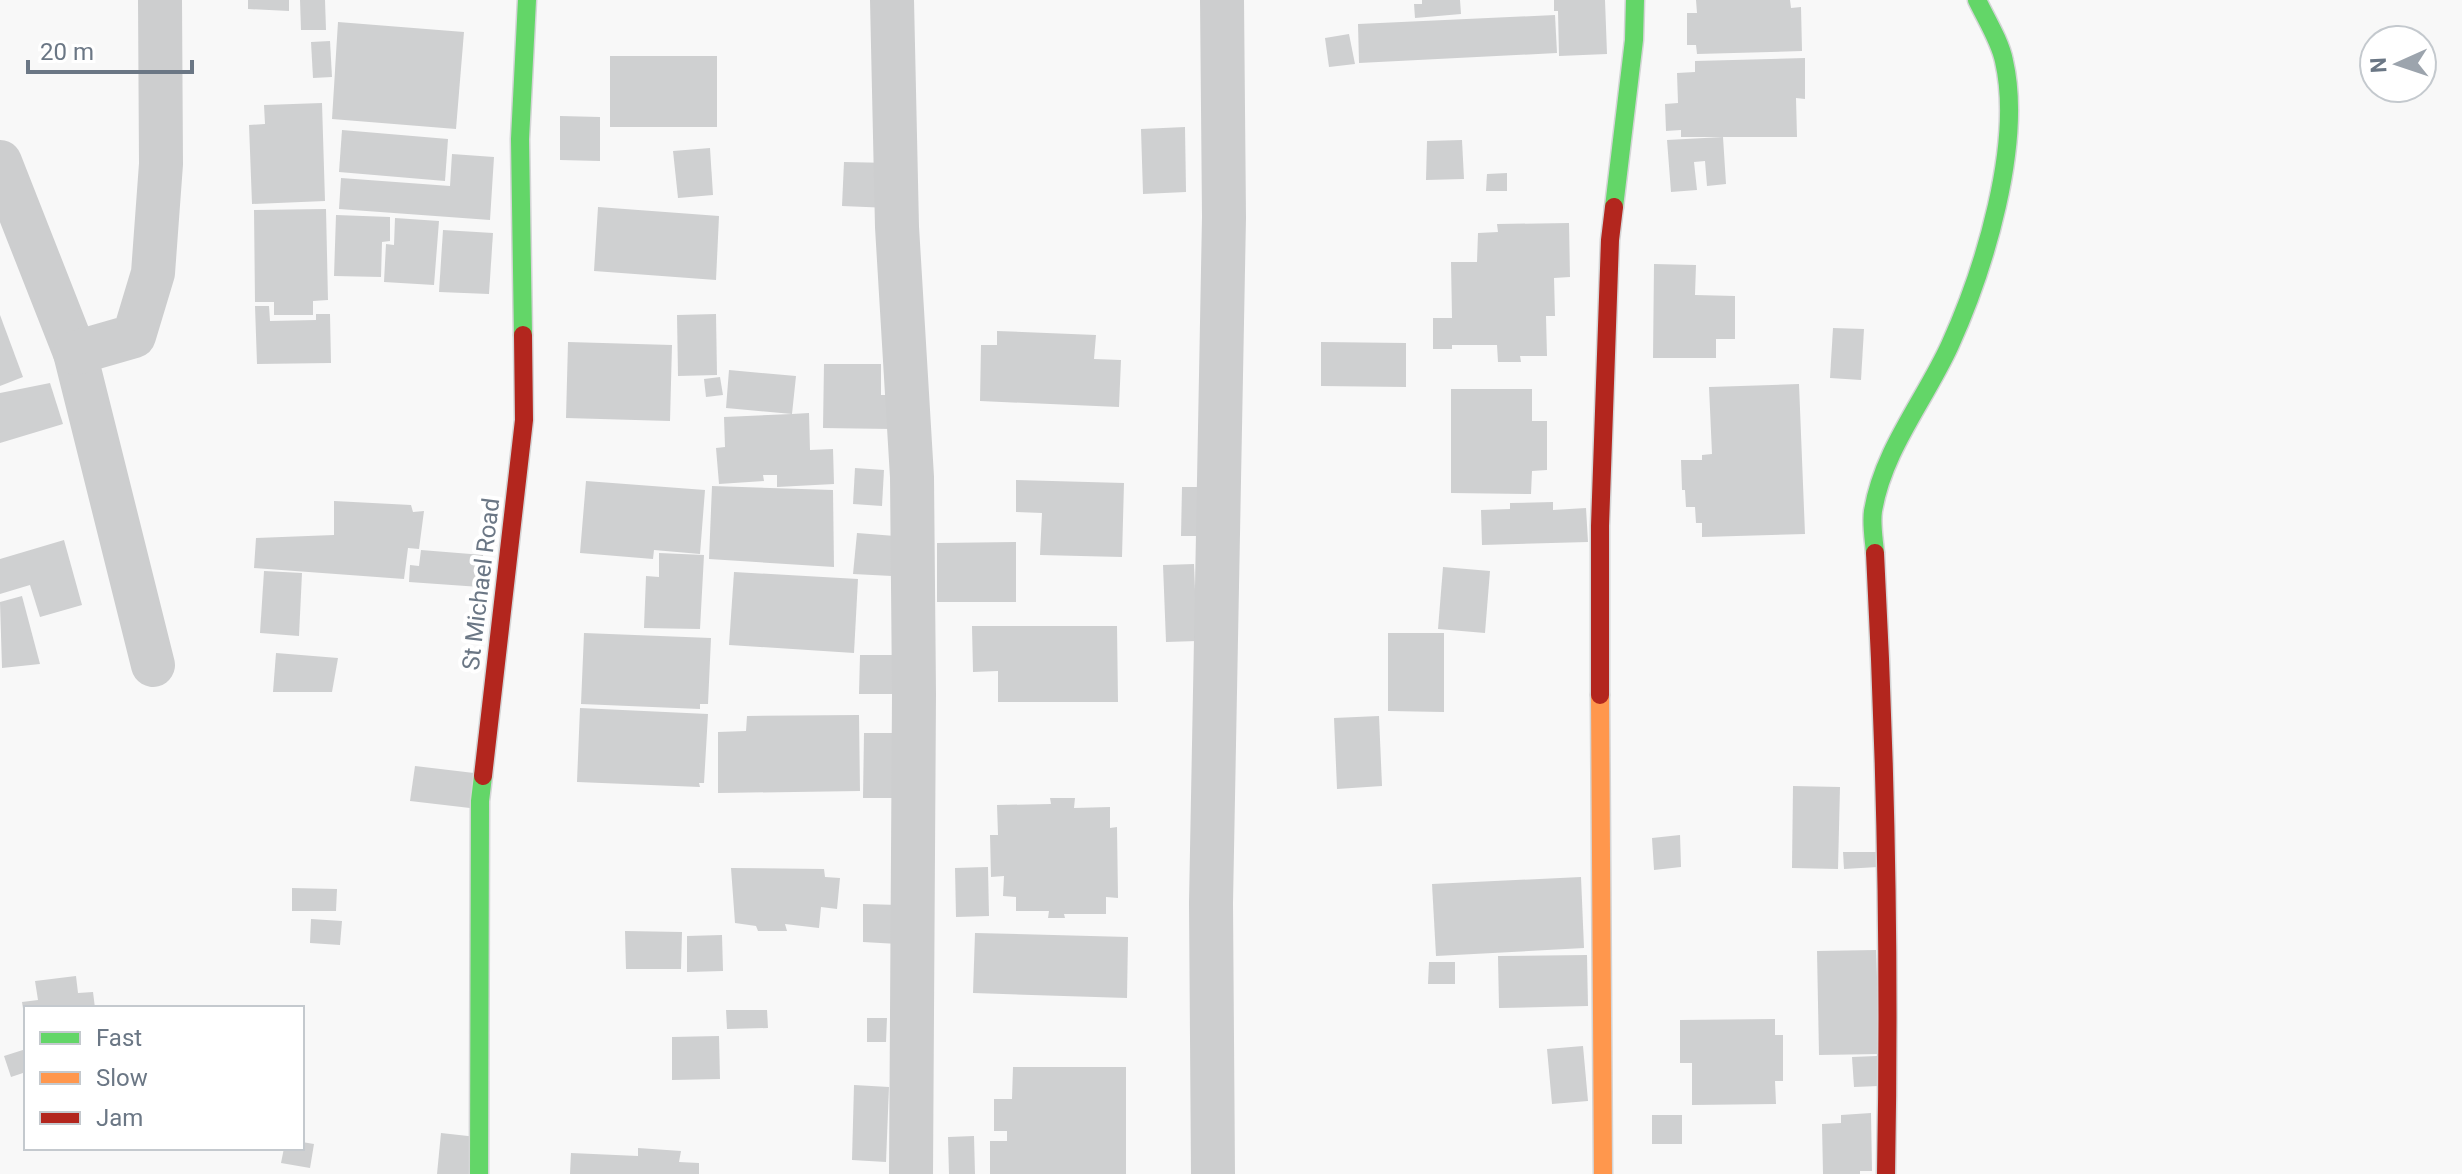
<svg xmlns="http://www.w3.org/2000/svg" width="2462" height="1174" viewBox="0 0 2462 1174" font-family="Roboto,sans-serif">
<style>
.building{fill:#cfd0d1}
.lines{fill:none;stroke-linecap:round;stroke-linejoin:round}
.fast-casing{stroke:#d4d5d6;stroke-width:21}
.slow-casing{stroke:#d4d5d6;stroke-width:21}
.jam-casing{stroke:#d4d5d6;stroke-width:21}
.street{stroke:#cdcecf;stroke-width:44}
.fast{stroke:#63d668;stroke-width:18}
.slow{stroke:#ff974d;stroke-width:18}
.jam{stroke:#b3261e;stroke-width:18}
.labels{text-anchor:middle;stroke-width:8;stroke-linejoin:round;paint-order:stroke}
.street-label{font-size:24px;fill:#6b7785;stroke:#fff}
</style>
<rect width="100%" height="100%" fill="#f8f8f8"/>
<!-- building -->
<g class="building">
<polygon points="248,0 289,0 289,11 248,9"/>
<polygon points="300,0 325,0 326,30 301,30"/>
<polygon points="1422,0 1460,0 1461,14 1415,18 1414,4 1422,4"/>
<polygon points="1554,0 1605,0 1607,54 1559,56 1558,11 1554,11"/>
<polygon points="1696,0 1790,0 1791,8 1801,7 1802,51 1697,54 1696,45 1687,45 1687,13 1697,13"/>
<polygon points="1555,15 1557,53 1359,63 1358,24"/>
<polygon points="338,22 464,32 456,129 332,119"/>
<polygon points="1349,34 1355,64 1329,67 1325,38"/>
<polygon points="330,41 332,77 313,78 311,42"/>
<rect x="610" y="56" width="107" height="71"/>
<polygon points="1805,58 1805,99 1796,98 1797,137 1681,137 1681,130 1666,131 1665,104 1678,103 1677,73 1695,72 1695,61"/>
<polygon points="322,103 325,201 252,204 249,125 265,124 264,105"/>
<polygon points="560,116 600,117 600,161 560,160"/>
<polygon points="1185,127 1186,192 1143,194 1141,129"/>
<polygon points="342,130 448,139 445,181 339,172"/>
<polygon points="1723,137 1726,184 1707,186 1705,161 1694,162 1697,190 1671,192 1667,140"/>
<polygon points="1462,140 1464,179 1426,180 1427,141"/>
<polygon points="710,148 713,195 678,198 673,151"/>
<polygon points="452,154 494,157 490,220 339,209 341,178 450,186"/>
<polygon points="844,162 892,163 890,208 842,206"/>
<polygon points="1507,173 1507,191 1486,191 1487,174"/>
<polygon points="598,207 719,216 716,280 594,271"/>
<polygon points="326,209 328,300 313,301 313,315 274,315 274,302 255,302 254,210"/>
<polygon points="336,215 390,217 390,241 382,242 381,277 334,276"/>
<polygon points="395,218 439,221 434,285 384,282 386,244 394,245"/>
<polygon points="1569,223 1570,277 1554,278 1555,316 1546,316 1547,356 1520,356 1521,362 1498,362 1497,345 1452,345 1452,349 1433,349 1433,318 1452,318 1451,262 1477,262 1478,233 1498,232 1497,224"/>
<polygon points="443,230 493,233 489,294 439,292"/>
<polygon points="1654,264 1696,265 1695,295 1735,296 1735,339 1716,339 1716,358 1653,358"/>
<polygon points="255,306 269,306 270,321 316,320 316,314 330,314 331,363 257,364"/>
<polygon points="716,314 717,375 678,376 677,315"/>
<polygon points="0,315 23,377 0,386"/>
<polygon points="1833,328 1864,329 1861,380 1830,378"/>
<polygon points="997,331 1096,335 1094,359 1121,360 1119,407 980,401 981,345 997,345"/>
<polygon points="568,342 672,345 670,421 566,418"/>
<polygon points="1321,342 1406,343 1406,387 1321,386"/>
<polygon points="824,364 881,364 881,395 892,395 891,429 823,428"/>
<polygon points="729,370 796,376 792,414 809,413 810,450 833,449 834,484 777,487 777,475 763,475 764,481 719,484 716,448 725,447 724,417 792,414 726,408"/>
<polygon points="720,377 723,395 706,397 704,379"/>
<polygon points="50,383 63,424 0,443 0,393"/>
<polygon points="1799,384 1805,534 1702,537 1702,523 1696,523 1695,507 1686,507 1685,490 1682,490 1681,460 1702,460 1702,455 1712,454 1709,387"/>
<polygon points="1451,389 1532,389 1532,421 1547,421 1547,470 1532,471 1531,494 1451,493"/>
<polygon points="855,468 884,470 882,506 853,504"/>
<polygon points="1016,480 1124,483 1122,557 1040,555 1042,513 1016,512"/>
<polygon points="586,481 705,490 700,554 654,550 653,559 580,553"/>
<polygon points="712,486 833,490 834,567 709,559"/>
<polygon points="1182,487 1200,487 1199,536 1181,536"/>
<polygon points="334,501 411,505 413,512 424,511 419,549 408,548 404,579 254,568 256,538 334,535"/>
<polygon points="1553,502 1553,510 1586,508 1588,542 1482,545 1481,510 1510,509 1510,503"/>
<polygon points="857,533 895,536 892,576 853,574"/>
<polygon points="64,540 82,605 40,617 30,585 0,594 0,559"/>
<polygon points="1016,542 1016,602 937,602 937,543"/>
<polygon points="421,550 483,555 480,587 409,582 410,565 419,566"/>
<polygon points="659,553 704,555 700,629 644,628 646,576 659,577"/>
<polygon points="1194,564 1197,641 1166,642 1163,565"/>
<polygon points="1443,567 1490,571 1485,633 1438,629"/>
<polygon points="264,571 302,573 299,636 260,633"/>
<polygon points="734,572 858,579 854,653 729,645"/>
<polygon points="22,596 40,664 2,668 0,602"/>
<polygon points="972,626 1117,626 1118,702 998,702 998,671 973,672"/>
<polygon points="584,633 711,638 708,704 700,704 700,709 581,704"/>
<polygon points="1388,633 1444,633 1444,712 1388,711"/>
<polygon points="276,653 338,658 332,692 273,692"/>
<polygon points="860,655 898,655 898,694 859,694"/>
<polygon points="580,708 708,714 704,783 699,783 700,787 577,782"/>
<polygon points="859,715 860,791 718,793 718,732 746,731 747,716"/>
<polygon points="1379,716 1382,786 1337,789 1334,718"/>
<polygon points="864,733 897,733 897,798 863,798"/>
<polygon points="415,766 474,773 470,808 410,801"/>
<polygon points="1793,786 1840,787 1838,869 1792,868"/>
<polygon points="1050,798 1075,798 1074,808 1110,807 1110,828 1117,827 1118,898 1106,897 1106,914 1064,914 1065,918 1048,918 1049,911 1016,911 1016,897 1003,896 1004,876 991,877 990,835 998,835 997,805 1051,804"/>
<polygon points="1680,835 1681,867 1654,870 1652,838"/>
<polygon points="1843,852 1877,852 1878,867 1844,869"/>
<polygon points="988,867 989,916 956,917 955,868"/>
<polygon points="731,868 824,869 825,877 840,878 837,909 821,907 819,928 785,924 787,931 758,931 756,926 735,923"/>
<polygon points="1581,877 1584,948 1436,956 1432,884"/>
<polygon points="292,888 337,889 336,911 292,911"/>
<polygon points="863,904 899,905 898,944 863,942"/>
<polygon points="311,919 342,921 340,945 310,943"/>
<polygon points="625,931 682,932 681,969 626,969"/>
<polygon points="975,933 1128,937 1127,998 973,993"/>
<polygon points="722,935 723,971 687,972 687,936"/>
<polygon points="1876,950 1880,1054 1819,1055 1817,951"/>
<polygon points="1587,955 1588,1006 1499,1008 1498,956"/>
<polygon points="1429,962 1455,962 1455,984 1428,984"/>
<polygon points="76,976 78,993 93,992 95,1008 26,1008 24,1015 22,1002 38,1000 35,981"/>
<polygon points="726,1010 767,1010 768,1028 727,1029"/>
<polygon points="867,1018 887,1018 886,1042 867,1042"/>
<polygon points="1775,1019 1775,1035 1783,1035 1783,1081 1775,1081 1776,1104 1692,1105 1692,1063 1680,1063 1680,1020"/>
<polygon points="719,1036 720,1079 672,1080 672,1037"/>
<polygon points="1583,1046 1588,1101 1552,1104 1547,1049"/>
<polygon points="26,1049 26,1072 11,1077 4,1056"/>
<polygon points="1877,1056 1879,1086 1854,1087 1852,1057"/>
<polygon points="1013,1067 1126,1067 1126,1174 990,1174 990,1141 1007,1141 1007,1131 994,1131 994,1099 1012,1099"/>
<polygon points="854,1085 889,1087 886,1162 852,1160"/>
<polygon points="1871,1113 1872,1171 1860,1171 1860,1174 1823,1174 1822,1124 1841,1123 1841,1115"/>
<rect x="1652" y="1115" width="30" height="29"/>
<polygon points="441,1133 477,1137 473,1174 437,1174"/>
<polygon points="974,1136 975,1174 949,1174 948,1137"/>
<polygon points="302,1142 314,1144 310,1168 281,1163 284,1148 302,1148"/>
<polygon points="638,1148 681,1151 679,1162 699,1163 699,1174 570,1174 571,1153 638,1156"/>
</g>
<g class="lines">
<!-- fast casing -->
<g class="fast-casing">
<g id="fast">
<polyline points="1614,207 1634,40 1635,0"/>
<polyline points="523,335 520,139 527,0"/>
<path d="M1875 553C1874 540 1871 524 1873 511 1883 450 1925 400 1950 345 1984 270 2023 144 2004 61 2000 41 1986 19 1977 0"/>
<polyline points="479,1174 480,801 483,776"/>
</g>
</g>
<!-- slow casing -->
<g class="slow-casing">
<polyline id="slow" points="1600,695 1603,1174"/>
</g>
<!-- jam casing -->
<g class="jam-casing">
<g id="jam">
<path d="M1875 553C1886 760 1890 967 1886 1174"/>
<polyline points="1600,695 1600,526 1610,240 1614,207"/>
<polyline points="483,776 524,420 523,335"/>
</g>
</g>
<!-- street -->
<g class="street">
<polyline points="892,0 897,227 912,477 914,694 911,1174"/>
<polyline points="0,162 75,353 153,665"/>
<polyline points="75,353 134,336 153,273 161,164 160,0"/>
<polyline points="1213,1174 1211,903 1224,217 1222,0"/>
</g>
<!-- fast -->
<use href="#fast" class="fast"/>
<!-- slow -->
<use href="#slow" class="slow"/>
<!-- jam -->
<use href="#jam" class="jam"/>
</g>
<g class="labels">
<!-- street labels -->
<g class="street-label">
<text transform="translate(481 584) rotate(-83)" y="8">St Michael Road</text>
</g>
</g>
<!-- legend -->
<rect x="24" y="1006" width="280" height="144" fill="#ffffff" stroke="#c4c9ce" stroke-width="2"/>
<rect x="40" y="1032" width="40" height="12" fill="#63d668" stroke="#c4c9ce" stroke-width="2"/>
<text x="96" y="1046" font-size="24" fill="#6b7785">Fast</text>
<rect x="40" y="1072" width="40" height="12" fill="#ff974d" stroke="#c4c9ce" stroke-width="2"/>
<text x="96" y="1086" font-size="24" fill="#6b7785">Slow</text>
<rect x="40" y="1112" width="40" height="12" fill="#b3261e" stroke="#c4c9ce" stroke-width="2"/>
<text x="96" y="1126" font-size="24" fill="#6b7785">Jam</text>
<!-- north arrow -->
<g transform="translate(2398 64) rotate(267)"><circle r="38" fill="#ffffff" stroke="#c4c9ce" stroke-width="2"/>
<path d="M0-6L14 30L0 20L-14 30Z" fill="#9ca4ad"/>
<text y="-12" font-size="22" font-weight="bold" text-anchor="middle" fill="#6b7785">N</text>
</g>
<!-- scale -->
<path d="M28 60v12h164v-12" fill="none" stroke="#6b7785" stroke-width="4"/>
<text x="40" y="60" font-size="24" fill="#6b7785" stroke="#ffffff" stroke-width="6" paint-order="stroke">20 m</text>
</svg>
